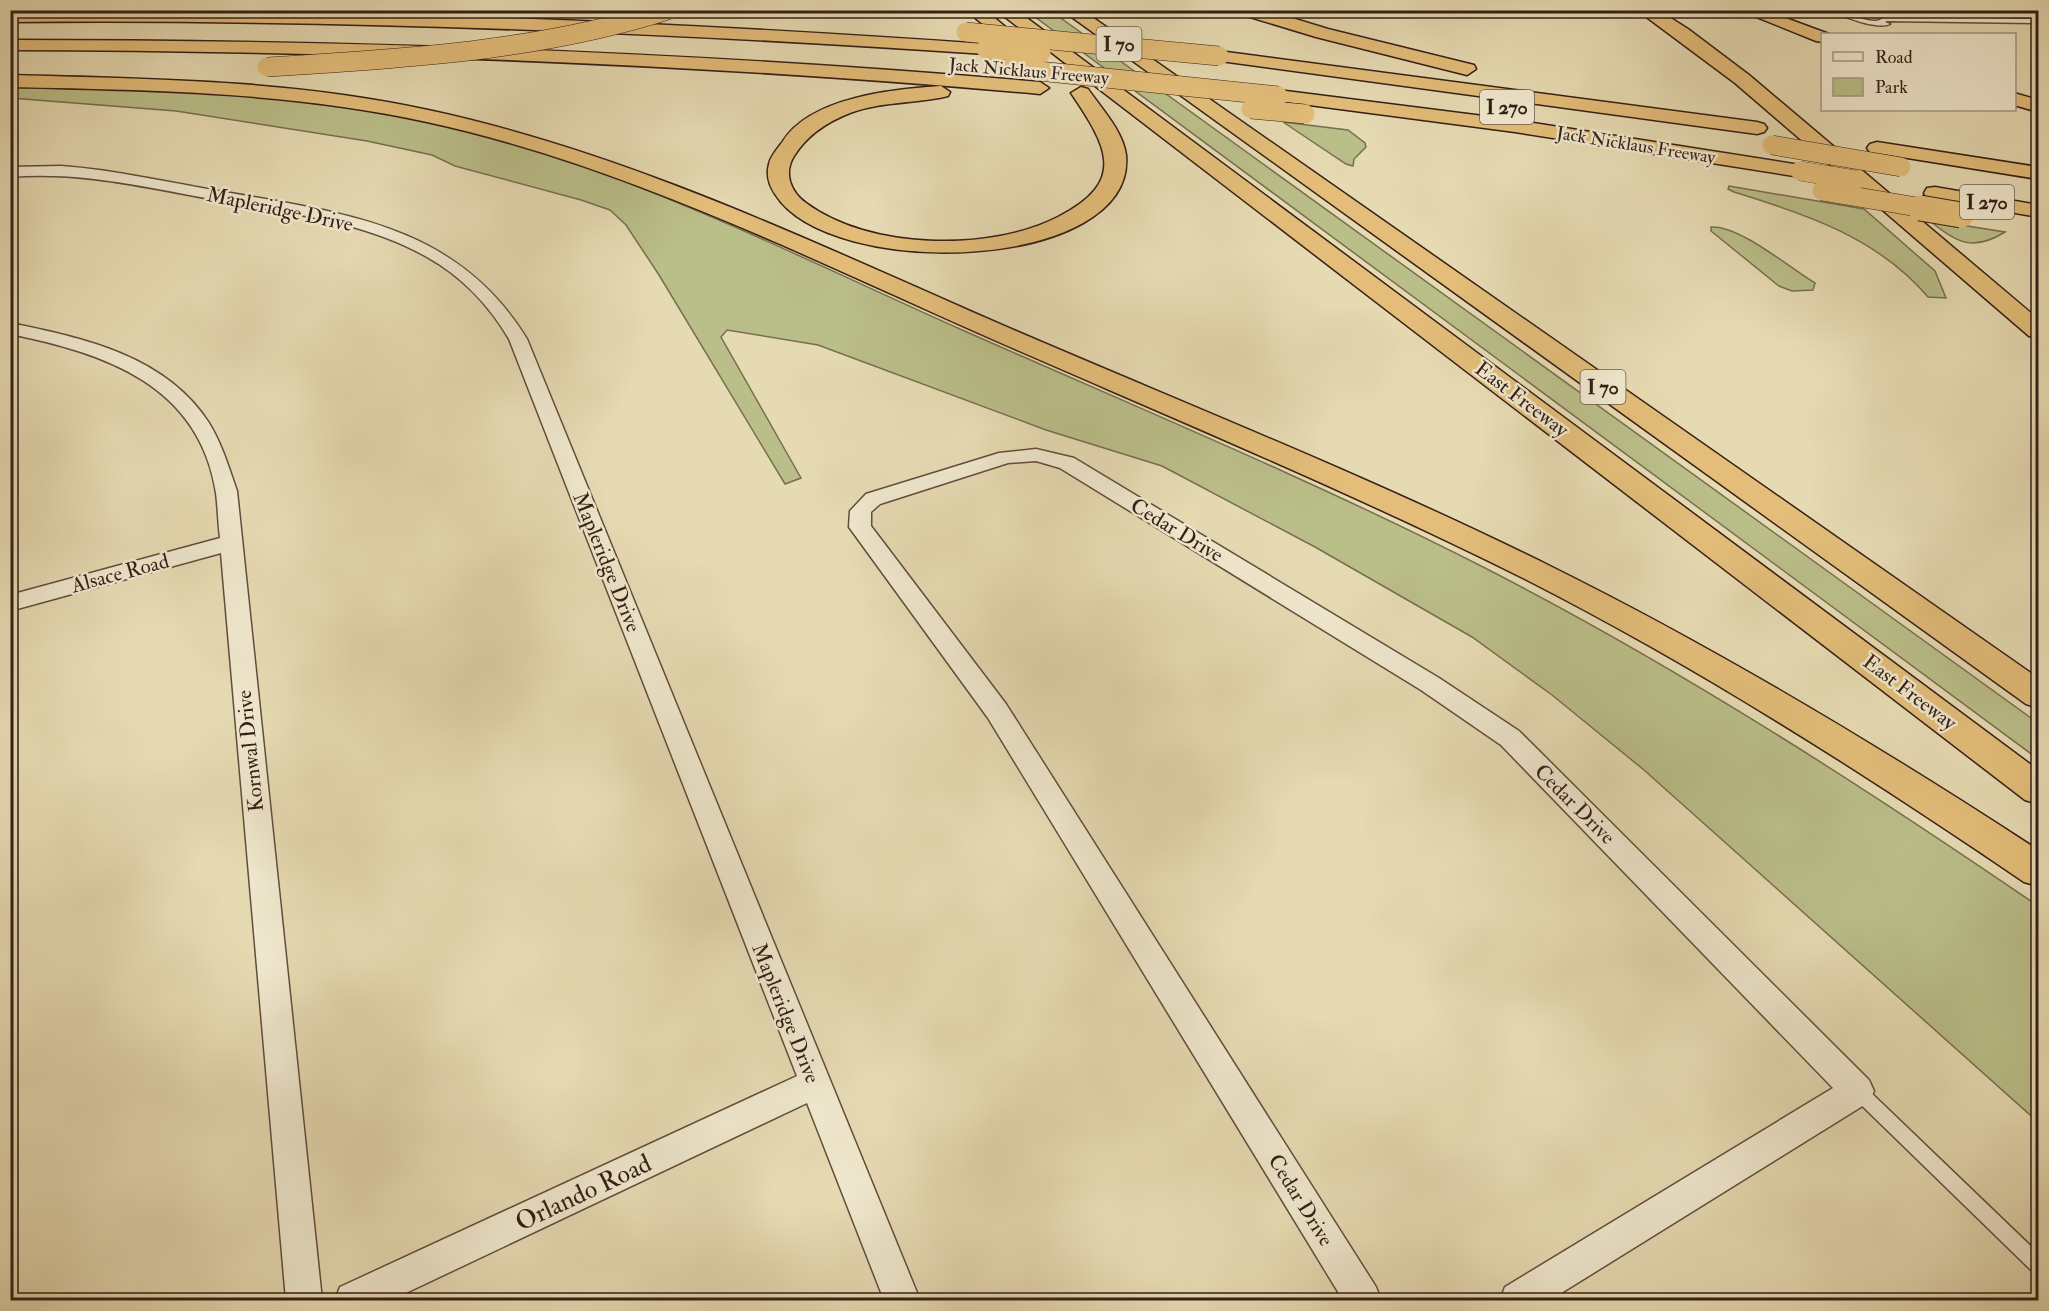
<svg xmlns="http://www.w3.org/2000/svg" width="2049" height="1311" viewBox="0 0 2049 1311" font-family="'IM FELL Double Pica',serif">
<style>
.green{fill:#babe89;stroke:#786e50;stroke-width:1.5}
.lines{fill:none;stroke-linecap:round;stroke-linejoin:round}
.service-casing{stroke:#614d3d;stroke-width:3}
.minor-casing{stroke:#614d3d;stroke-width:3}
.motorway-casing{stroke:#351e16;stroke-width:3}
.service{fill:#efe7cd;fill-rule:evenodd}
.minor{fill:#efe7cd;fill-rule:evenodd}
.motorway{fill:#e3bd79;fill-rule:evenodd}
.motorway-bridge-far1-casing{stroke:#351e16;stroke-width:20;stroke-linecap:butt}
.motorway-bridge-casing{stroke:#351e16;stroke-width:27;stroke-linecap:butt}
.motorway-bridge-far1{stroke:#e3bd79;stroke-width:19}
.motorway-bridge{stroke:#e3bd79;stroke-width:25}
.labels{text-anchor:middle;stroke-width:5;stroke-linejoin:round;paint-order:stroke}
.far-street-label{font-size:18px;fill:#351e16;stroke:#efe7cd}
.shield{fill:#efe7cd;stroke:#6d5a4d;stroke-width:1.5}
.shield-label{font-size:20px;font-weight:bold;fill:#351e16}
.street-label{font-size:21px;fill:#351e16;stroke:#efe7cd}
.near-street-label{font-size:26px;fill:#351e16;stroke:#efe7cd}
</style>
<rect width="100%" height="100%" fill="#e6dab2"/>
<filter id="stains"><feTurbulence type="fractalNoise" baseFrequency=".00333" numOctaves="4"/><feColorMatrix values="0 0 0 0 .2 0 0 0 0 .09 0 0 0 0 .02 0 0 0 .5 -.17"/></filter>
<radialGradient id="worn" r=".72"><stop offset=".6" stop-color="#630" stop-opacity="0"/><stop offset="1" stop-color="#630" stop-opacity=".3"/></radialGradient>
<!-- green -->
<g class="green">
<polygon points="1027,11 1051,11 2038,723 2038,759"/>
<path d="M11 84C77 85 144 89 211 93 274 97 337 101 399 114 596 154 777 247 960 329 1136 407 1315 481 1487 569 1678 667 1861 785 2038 906V1122L1644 770 1552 695 1472 637 1315 547 1162 466 1046 430 818 345 727 330 721 337 801 478 785 484 659 275 626 225 610 210 581 200 455 166 432 155 367 141 176 111 11 98Z"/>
<polygon points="1283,122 1348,130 1365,143 1366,147 1354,159 1353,166 1346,164"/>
<path d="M1729 186 1864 209 1935 271 1946 298 1928 297C1878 238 1806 214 1734 192L1728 189Z"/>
<path d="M1929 220 2005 232C1973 252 1956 243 1929 220Z"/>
<path d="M1711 227C1739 225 1790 268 1815 283L1813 290 1792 291 1779 286 1711 231Z"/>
</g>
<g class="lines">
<!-- service casing -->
<g class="service-casing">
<g id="service">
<path d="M1830 10C1846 10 1860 21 1875 21 1880 21 1883 17 1888 17 1938 15 1988 19 2038 19V23L1887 21 1885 22 1890 24C1877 30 1844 17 1830 10Z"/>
<polygon points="1858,1083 1864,1086 2038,1253 2038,1274 2032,1271 1852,1096 1850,1091 1852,1086"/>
</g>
</g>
<!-- minor casing -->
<g class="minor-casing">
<g id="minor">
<path d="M61 166C115 170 166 182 219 191 341 213 456 223 527 339L920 1300H884L807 1103 391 1300H335L340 1287 797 1076 509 339C489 305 461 276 427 257 364 221 287 213 217 200 148 188 82 171 10 177V167Z"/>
<path d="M10 323C84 338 166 356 209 423 222 444 229 468 237 491L322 1300H286L221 553 10 611V595L220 538C218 523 218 508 216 493 199 384 104 353 10 334Z"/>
<polygon points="1036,449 1074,458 1439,678 1519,731 1869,1080 1874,1091 1869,1102 1550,1300 1500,1300 1505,1287 1833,1088 1501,745 1421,690 1060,468 1036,461 1008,463 880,504 871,512 871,526 1006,704 1376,1287 1381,1300 1343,1300 988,718 849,527 850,511 866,494 999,453"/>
</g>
</g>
<!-- motorway casing -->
<g class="motorway-casing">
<g id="motorway">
<polygon points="966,10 985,10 1026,44 1017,49 1011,48"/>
<polygon points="996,10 1016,10 2038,770 2038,804 2025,800"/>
<polygon points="1062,10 1082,10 2038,678 2038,708 2026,704"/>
<polygon points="1238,10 1266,10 1328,29 1474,65 1476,69 1467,75 1316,37 1240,14"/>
<polygon points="1637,10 1658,10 1688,29 1749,75 2038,319 2038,338 2029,336 1735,83"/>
<polygon points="1739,10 1764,10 1829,34 1822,34 1822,42 1816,41"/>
<path d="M254 11C499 15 742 27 986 44L995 49 986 54C661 32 336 19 10 22V12Z"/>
<path d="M10 40C355 40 697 52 1040 82L1049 88 1040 94C697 63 355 51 10 50Z"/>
<polygon points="1219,51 1757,122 1764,124 1767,128 1764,132 1757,134 1213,60 1210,56"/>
<path d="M10 75C150 79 291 80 428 110 634 154 824 248 1016 331 1195 408 1377 480 1552 567 1719 650 1882 748 2038 850V886L2024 882C1864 773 1698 667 1525 579 1351 492 1170 417 992 339 808 258 625 165 427 122 291 92 150 90 10 87Z"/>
<path d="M941 86 950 92 948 96C915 104 882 101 850 113 827 122 807 135 794 156 783 174 791 192 806 203 869 250 990 252 1058 217 1129 181 1106 145 1071 93L1081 87 1088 89C1101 108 1123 131 1126 155 1137 272 830 282 775 194 769 185 766 175 769 164 770 157 778 148 783 141 811 97 894 89 941 86Z"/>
<polygon points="1278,90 1515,120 1800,165 1807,167 1810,171 1807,175 1800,177 1515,132 1271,100 1268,96 1271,92"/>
<polygon points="2014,93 2038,100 2038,112 2014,105"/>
<polygon points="1877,142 2038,167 2038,179 1870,152 1867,148 1870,144"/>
<polygon points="1935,187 2038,205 2038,217 1927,198 1924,193 1927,188"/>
</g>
</g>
<!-- service -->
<use href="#service" class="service"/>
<!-- minor -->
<use href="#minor" class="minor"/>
<!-- motorway -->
<use href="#motorway" class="motorway"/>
<!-- motorway-bridge-far1 casing -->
<g class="motorway-bridge-far1-casing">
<g id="motorway-bridge-far1">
<polyline points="966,32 1219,56"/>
<polyline points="986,49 1041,53"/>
<path d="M267 67C400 59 540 51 668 10"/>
<polyline points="1010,68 1278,96"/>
<polyline points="1251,109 1305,114"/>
<polyline points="1772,145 1901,167"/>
<polyline points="1800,171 1855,180"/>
<polyline points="1822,191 1929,209"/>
</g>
</g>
<!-- motorway-bridge casing -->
<g class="motorway-bridge-casing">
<polyline id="motorway-bridge" points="1920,208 1961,215"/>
</g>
<!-- motorway-bridge-far1 -->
<use href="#motorway-bridge-far1" class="motorway-bridge-far1"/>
<!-- motorway-bridge -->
<use href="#motorway-bridge" class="motorway-bridge"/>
</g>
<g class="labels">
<!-- far-street labels -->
<g class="far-street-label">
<text transform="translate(1029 71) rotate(5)" y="6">Jack Nicklaus Freeway</text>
<text transform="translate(1636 145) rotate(9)" y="6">Jack Nicklaus Freeway</text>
</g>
<!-- shield labels -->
<g class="shield">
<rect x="1096.5" y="27" width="45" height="34" rx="4.5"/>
<rect x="1480" y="90" width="54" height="34" rx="4.5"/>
<rect x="1960" y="185" width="54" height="34" rx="4.5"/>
<rect x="1580.5" y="370" width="45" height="34" rx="4.5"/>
</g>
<g class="shield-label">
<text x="1119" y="51">I 70</text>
<text x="1507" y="114">I 270</text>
<text x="1987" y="209">I 270</text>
<text x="1603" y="394">I 70</text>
</g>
<!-- street labels -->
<g class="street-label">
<text transform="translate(280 209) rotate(12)" y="7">Mapleridge Drive</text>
<text transform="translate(1522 399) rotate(37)" y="7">East Freeway</text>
<text transform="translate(1177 530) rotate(31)" y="7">Cedar Drive</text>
<text transform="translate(607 562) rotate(68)" y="7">Mapleridge Drive</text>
<text transform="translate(120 573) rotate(-15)" y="7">Alsace Road</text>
<text transform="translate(1910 692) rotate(37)" y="7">East Freeway</text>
<text transform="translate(250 751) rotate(-96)" y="7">Kornwal Drive</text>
<text transform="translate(1575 804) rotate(45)" y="7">Cedar Drive</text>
<text transform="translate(786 1013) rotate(68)" y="7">Mapleridge Drive</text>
<text transform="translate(1301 1200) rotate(58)" y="7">Cedar Drive</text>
</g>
<!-- near-street labels -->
<g class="near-street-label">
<text transform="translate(583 1192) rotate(-25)" y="9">Orlando Road</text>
</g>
</g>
<!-- margin -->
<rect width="2049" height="1311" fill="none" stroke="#e6dab2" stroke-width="36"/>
<rect x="12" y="12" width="2025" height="1287" fill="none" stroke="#351e16" stroke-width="3"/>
<rect x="18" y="18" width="2013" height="1275" fill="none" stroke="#351e16" stroke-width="1.5"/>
<!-- legend -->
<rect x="1821" y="33" width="195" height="78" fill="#efe7cd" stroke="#a59784" stroke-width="1.5"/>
<rect x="1833" y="52" width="30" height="9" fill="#efe7cd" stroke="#a59784" stroke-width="1.5"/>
<text x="1875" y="63" font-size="18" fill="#351e16">Road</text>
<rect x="1833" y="78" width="30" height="18" fill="#babe89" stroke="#a59784" stroke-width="1.5"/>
<text x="1875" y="93" font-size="18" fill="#351e16">Park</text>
<rect width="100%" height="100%" filter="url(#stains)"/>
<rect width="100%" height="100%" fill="url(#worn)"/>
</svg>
